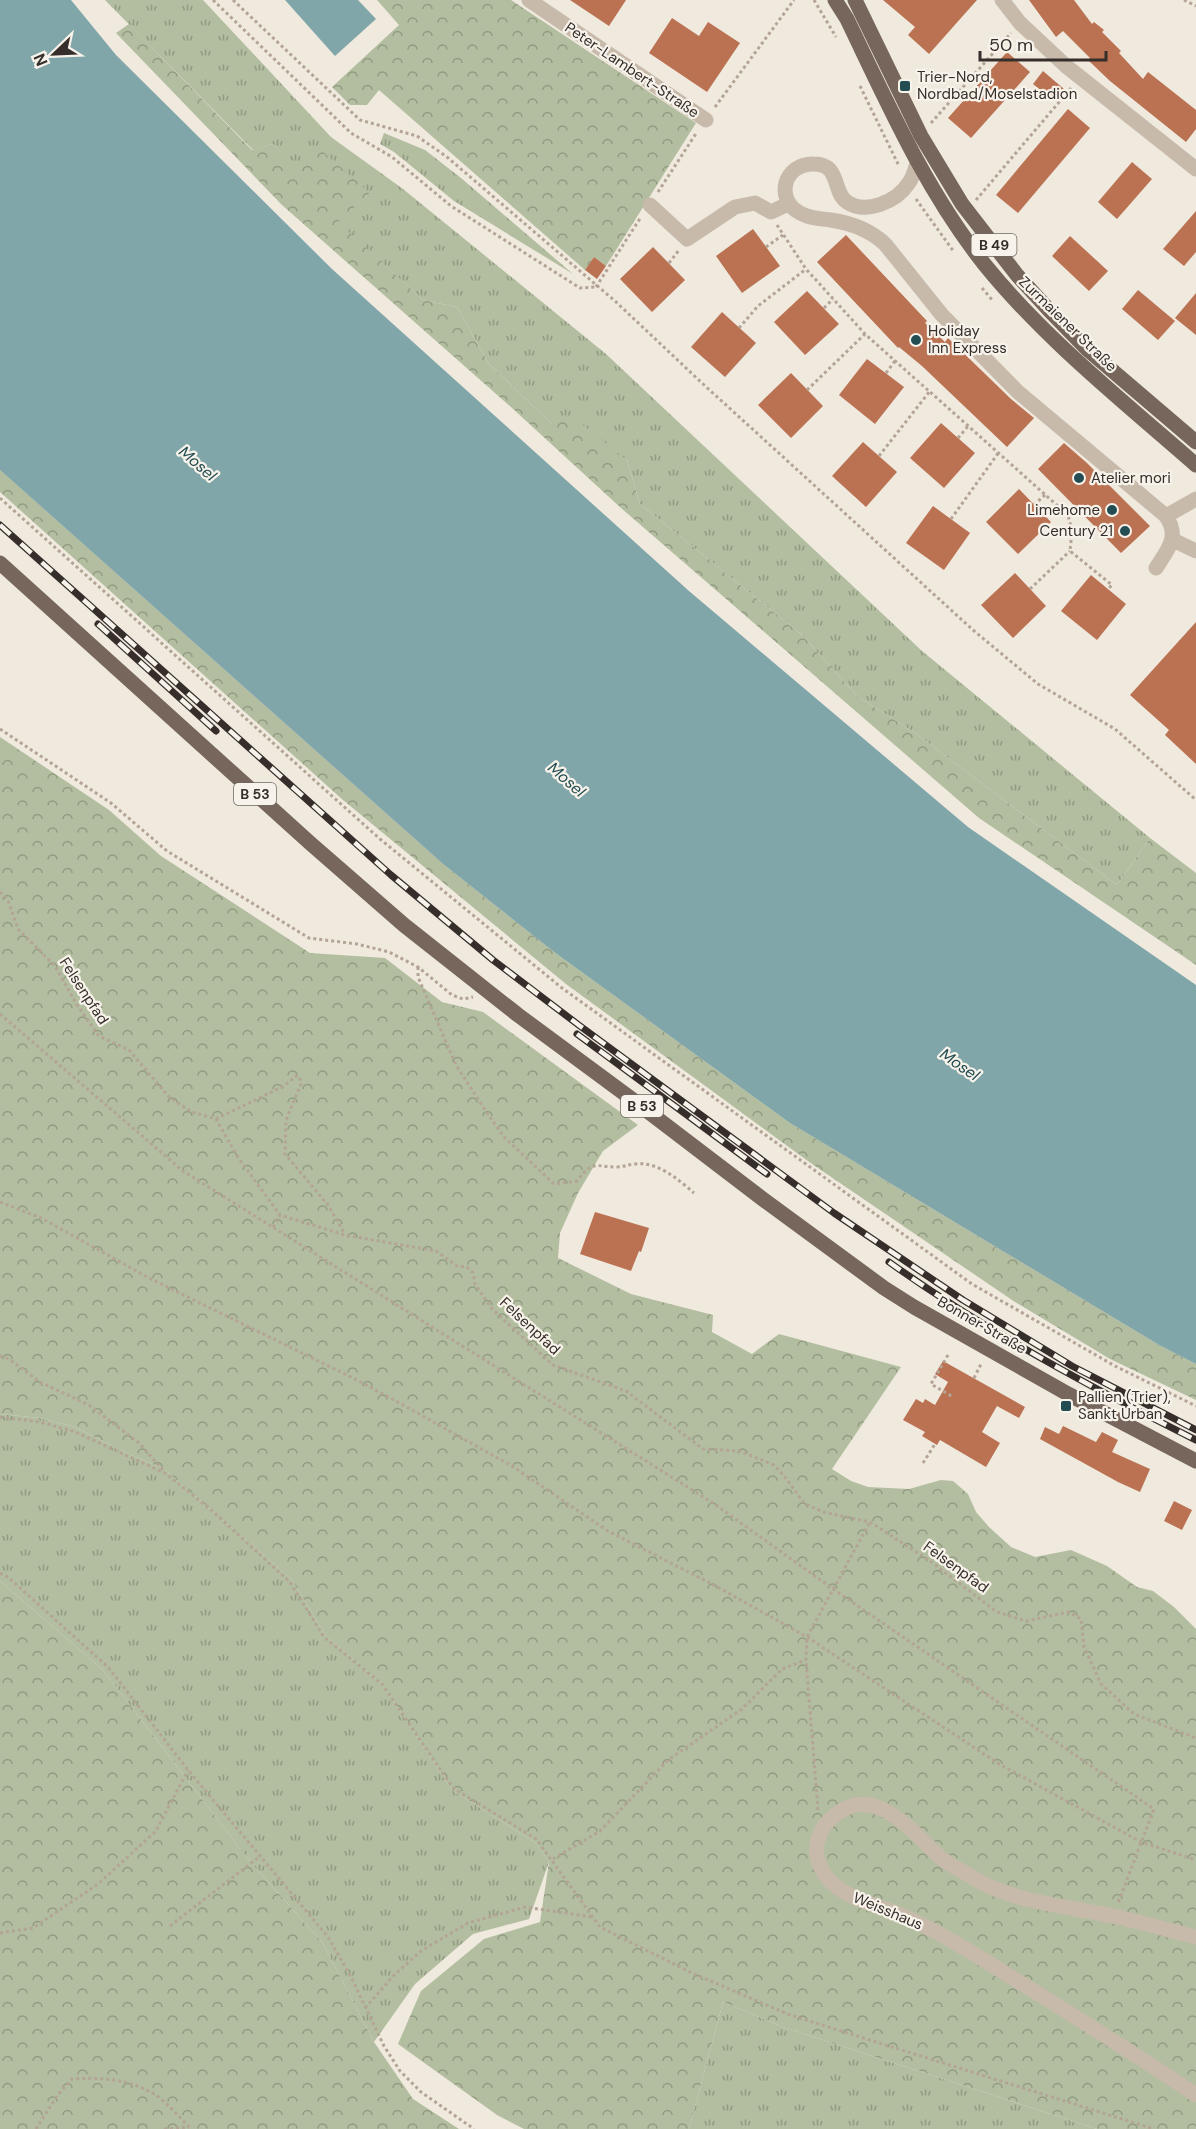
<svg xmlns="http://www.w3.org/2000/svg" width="1196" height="2129" viewBox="0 0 1196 2129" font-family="'DM Sans',sans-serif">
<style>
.grass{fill:url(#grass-tufts)}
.forest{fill:url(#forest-crowns)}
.water{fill:#80a6aa}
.building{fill:#ba7252}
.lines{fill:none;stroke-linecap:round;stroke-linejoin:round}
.path{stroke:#b3a495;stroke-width:3;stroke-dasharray:3 3;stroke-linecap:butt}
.minor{stroke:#c7baab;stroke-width:15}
.major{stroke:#76665c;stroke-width:15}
.rail-casing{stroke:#362e2a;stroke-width:7}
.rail{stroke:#f8f3ea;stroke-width:4.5;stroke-dasharray:14;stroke-linecap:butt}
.poi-dot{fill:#234d53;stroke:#f8f3ea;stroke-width:2}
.labels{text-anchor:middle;stroke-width:4.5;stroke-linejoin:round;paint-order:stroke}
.shield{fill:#f8f3ea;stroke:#706964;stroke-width:1.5}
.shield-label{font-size:14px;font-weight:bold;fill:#362e2a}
.street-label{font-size:15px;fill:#362e2a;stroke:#f8f3ea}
.poi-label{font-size:15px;fill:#362e2a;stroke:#f8f3ea;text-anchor:start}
.water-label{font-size:16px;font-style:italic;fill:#234d53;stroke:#f8f3ea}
</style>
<defs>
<pattern id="grass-tufts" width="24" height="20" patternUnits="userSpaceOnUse" patternTransform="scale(1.5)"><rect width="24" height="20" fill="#b2be9f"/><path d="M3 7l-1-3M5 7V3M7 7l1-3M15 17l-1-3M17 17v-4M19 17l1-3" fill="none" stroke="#929b82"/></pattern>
<pattern id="forest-crowns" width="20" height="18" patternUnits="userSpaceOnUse" patternTransform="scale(1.5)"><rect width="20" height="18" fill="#b2be9f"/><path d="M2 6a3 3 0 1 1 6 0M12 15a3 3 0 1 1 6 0" fill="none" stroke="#929b82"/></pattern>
</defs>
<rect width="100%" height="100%" fill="#f0e9de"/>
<!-- grass -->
<g class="grass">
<polygon points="105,0 203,0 331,137 403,189 606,354 922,651 1150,838 1117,885 915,733 857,696 802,635 640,504 627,460 552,424 489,364 457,307 423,300 337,222 370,193 301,171 273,144 253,150"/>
<polygon points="384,133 425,150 461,178 573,274 454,201 394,152 380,144"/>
<polygon points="0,1414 40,1418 75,1427 124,1452 164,1469 292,1580 325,1635 382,1684 452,1790 536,1843 549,1862 529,1919 473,1934 415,1984 374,2042 322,1942 251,1863 103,1670 0,1581"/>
<polygon points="723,2002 783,2027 1097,2129 689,2129"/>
</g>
<!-- forest -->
<g class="forest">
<polygon points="377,0 511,0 696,123 606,266 594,257 585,270 379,90 367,105 350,105 332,87 399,25"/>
<polygon points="129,24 252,150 273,144 301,170 320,149 370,193 338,222 423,300 457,307 489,364 552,424 574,418 627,460 640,504 802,635 857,696 915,733 1117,885 1150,838 1196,873 1196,965 979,818 621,508 512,408 282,205 116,33"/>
<polygon points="0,470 443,864 554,952 790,1123 1159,1345 1196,1364 1196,1400 1110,1359 1015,1302 812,1164 566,984 343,800 0,492"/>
<polygon points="0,737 109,810 161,856 310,953 385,958 442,1002 483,1012 638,1125 603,1151 578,1193 560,1233 558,1258 631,1294 713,1315 712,1332 752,1354 779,1334 901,1367 832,1469 851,1481 868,1487 909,1489 941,1480 953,1481 968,1494 976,1512 989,1527 1011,1547 1035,1557 1071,1550 1107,1566 1137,1587 1153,1591 1174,1607 1196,1629 1196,2129 1097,2129 783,2027 723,2002 689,2129 524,2129 497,2115 398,2044 421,1991 484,1939 540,1922 549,1862 536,1843 452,1790 382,1684 325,1635 292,1580 164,1469 124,1452 75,1427 40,1418 0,1414"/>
<polygon points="0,1581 103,1670 251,1863 322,1942 374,2042 413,2099 459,2129 0,2129"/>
</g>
<!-- water -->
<g class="water">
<polygon points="0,0 71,0 116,55 332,269 689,591 968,827 1196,985 1196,1364 1159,1345 790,1123 554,952 443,864 0,470"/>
<polygon points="285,0 358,0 376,19 335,56"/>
</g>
<!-- building -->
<g class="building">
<polygon points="570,0 626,0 609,26"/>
<polygon points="883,0 977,0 929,54 908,35 915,27"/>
<polygon points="1029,0 1074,0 1092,24 1094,22 1104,30 1102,32 1121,51 1119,53 1143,79 1148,72 1196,110 1196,129 1186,142 1110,81 1088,60 1090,58 1063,31 1056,37"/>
<polygon points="672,18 699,36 708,22 740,43 707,92 649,53"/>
<polygon points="1007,52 1030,72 971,138 948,118"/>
<polygon points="1043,71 1064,89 1054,101 1033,84"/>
<polygon points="1068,109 1090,128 1018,213 996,195"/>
<polygon points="1132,162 1152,179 1117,219 1098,202"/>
<polygon points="1196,211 1196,252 1184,266 1163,249"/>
<polygon points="753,229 780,266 742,293 716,256"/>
<polygon points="846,235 927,321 925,323 945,342 948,338 1011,399 1034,418 1007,447 922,366 899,347 898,348 817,262"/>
<polygon points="1070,236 1108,271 1089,291 1052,256"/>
<polygon points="653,247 685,280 652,312 620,279"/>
<polygon points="594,257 606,266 597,279 585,270"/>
<polygon points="1138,290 1175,321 1158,340 1122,309"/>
<polygon points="807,291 839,324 805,355 774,322"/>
<polygon points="1196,293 1196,335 1175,318"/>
<polygon points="722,312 756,343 725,377 691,347"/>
<polygon points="867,359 904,387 875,424 839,395"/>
<polygon points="791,373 823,406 791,438 758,405"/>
<polygon points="941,423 975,453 944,488 910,458"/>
<polygon points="863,442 897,472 866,507 832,476"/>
<polygon points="1064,443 1087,463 1150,526 1121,553 1038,469"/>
<polygon points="1019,489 1051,522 1018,554 986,522"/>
<polygon points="933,506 970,533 944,570 906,543"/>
<polygon points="1015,573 1046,606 1013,638 981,605"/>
<polygon points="1091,575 1126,604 1097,640 1061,611"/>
<polygon points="1196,622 1196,764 1165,735 1169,730 1130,695"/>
<polygon points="595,1212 649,1228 641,1252 639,1251 631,1271 580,1254"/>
<polygon points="943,1361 1025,1407 1019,1418 997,1406 982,1432 1000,1443 986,1467 940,1440 937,1445 922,1436 925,1432 903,1420 916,1399 923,1403 925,1399 935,1405 948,1382 935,1374"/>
<polygon points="1063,1426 1096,1442 1102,1432 1118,1440 1112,1452 1150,1469 1140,1492 1118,1482 1040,1439 1045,1427 1059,1434"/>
<polygon points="1174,1501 1192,1510 1182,1530 1164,1521"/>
</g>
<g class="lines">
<!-- path -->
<g class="path">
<polyline points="213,0 351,133 392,157 451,206 580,288 596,287"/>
<polyline points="233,0 360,120 417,136 447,157 615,301 703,384 973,630 1038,684 1115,729 1196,800"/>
<polyline points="814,0 836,37"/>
<polyline points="1184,0 1196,6"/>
<polyline points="860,86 899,166"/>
<polyline points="715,107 794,0"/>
<polyline points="931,123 1011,33"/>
<polyline points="658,192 697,132"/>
<polyline points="916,199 954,252"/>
<polyline points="976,200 1071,88"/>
<polyline points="777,225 806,269 865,334 1068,515 1072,531 1070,551 1112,585 1108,589"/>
<polyline points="766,247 783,235"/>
<polyline points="669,263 679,250"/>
<polyline points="596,287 641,217"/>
<polyline points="982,288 993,301"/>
<polyline points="824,308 833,299"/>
<polyline points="739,328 758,306 806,269"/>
<polyline points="886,373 895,361"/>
<polyline points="807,390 865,334"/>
<polyline points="958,438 969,425"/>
<polyline points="879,456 930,391"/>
<polyline points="0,498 380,839 562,988 972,1284 1115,1366 1196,1406"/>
<polyline points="1034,505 1046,494"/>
<polyline points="951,519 999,452"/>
<polyline points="1030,589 1070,551"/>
<polyline points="0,729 111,803 167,851 309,938 357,944 389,952 418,967 452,995 463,999 473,997"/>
<polyline points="0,892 8,900 18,929 55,966 77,1005 99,1036 129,1050 169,1097 192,1112 216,1119 237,1156 280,1215 345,1235 436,1251 457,1266 467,1267 473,1273 475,1284 492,1309 553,1365 626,1391 703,1449 740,1451 774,1465 785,1477 804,1503 823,1512 870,1522 930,1561 997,1612 1026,1621 1069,1612 1081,1619 1084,1647 1101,1684 1134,1714 1196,1738"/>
<path d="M418 967V977L456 1065 485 1110 504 1137 554 1184 577 1181C594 1159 594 1167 617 1167 624 1167 629 1164 636 1164 657 1161 679 1180 694 1193"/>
<polyline points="0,1014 183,1171 713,1503 833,1589 1154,1809 1118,1903"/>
<polyline points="216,1119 284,1086 296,1076 299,1076 301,1084 286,1120 285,1154 328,1205 345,1234"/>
<polyline points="0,1202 41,1218 151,1279 351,1377 394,1400 512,1466 608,1531 712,1584 807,1637 999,1764 1141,1842 1196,1860"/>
<polyline points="273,1227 280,1215"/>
<polyline points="948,1355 931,1384 953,1397"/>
<polyline points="0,1356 9,1359 40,1382 89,1405 139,1443 164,1471"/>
<polyline points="974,1378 982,1362"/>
<polyline points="0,1417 40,1422 73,1431 165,1473 209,1508 290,1582 324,1637 382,1684 453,1788 536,1839 600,1927 692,1973 790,2015 1154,2129"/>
<polyline points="923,1463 935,1444"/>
<polyline points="0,1573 9,1578 108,1667 188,1770 328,1937 351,1977 384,2046 400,2071 421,2092 474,2129"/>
<polyline points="818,1810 806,1660 807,1637 870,1522"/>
<polyline points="553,1859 600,1831 668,1760 742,1709 782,1669 806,1660"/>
<polyline points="170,1926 259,1857"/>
<polyline points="0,1933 33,1928 98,1884 156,1831 188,1770"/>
<polyline points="365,2008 394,1975 421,1951 468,1923 525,1907 592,1917"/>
<path d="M36 2129 57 2096 72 2079C101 2077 128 2079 154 2094 167 2102 180 2118 191 2129"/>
<polyline points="164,2129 189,2127"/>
</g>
<!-- minor -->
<g class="minor">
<polyline points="529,0 706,120"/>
<polyline points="1002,0 1020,23 1066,66 1196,169"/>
<path d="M917 163C915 170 913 178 908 184 897 201 866 215 847 202 832 192 841 164 814 164 784 163 774 199 800 213 809 218 820 219 831 220 851 223 869 229 885 244L942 315 1018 392 1166 516C1180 537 1168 549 1156 568"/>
<polyline points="650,205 687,239 735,207 755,203 771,212 788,204"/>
<polyline points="1166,516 1196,499"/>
<polyline points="1173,540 1196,551"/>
<path d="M1196 1937C1168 1930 1141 1922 1113 1916 1071 1907 1014 1902 977 1880 966 1873 953 1867 942 1859 917 1837 879 1786 841 1811 815 1827 808 1856 829 1880 850 1902 884 1906 910 1919 947 1936 982 1959 1016 1980 1077 2018 1137 2055 1196 2095"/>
</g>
<!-- major -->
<g class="major">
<path d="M835 0 847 19C888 104 926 191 985 265 1046 340 1123 401 1196 465"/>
<polyline points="855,0 921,136 962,204 1017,275 1049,310 1087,349 1196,442"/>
<polyline points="0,563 310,843 404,925 518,1015 629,1097 764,1200 884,1288 914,1307 1068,1394 1196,1461"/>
</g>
<!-- rail casing -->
<g class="rail-casing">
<g id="rail">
<polyline points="0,525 391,875 493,960 580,1026 834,1213 963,1300 1072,1366 1196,1430"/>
<polyline points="98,624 216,731"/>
<polyline points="577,1034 767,1174"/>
<path d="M889 1262C986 1331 1090 1387 1196 1440"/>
</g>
</g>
<!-- rail -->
<use href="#rail" class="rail"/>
</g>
<!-- markers -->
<g class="poi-dot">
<rect x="899" y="80" width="12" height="12" rx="3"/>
<circle cx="916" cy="340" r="6"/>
<circle cx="1079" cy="478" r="6"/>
<circle cx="1112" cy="510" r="6"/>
<circle cx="1125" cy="531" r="6"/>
<rect x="1060" y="1400" width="12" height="12" rx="3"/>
</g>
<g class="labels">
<!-- shield labels -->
<g class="shield">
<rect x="971.5" y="234" width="45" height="22" rx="4.5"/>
<rect x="234" y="783" width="42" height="22" rx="4.5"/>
<rect x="621" y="1095" width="42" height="22" rx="4.5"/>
</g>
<g class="shield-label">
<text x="994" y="250">B 49</text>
<text x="255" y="799">B 53</text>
<text x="642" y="1111">B 53</text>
</g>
<!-- street labels -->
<g class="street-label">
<text transform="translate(632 70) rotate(34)" y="5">Peter-Lambert-Straße</text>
<text transform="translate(1068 324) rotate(44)" y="5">Zurmaiener Straße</text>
<text transform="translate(84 991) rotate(57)" y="5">Felsenpfad</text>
<text transform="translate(982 1325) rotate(30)" y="5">Bonner Straße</text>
<text transform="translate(530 1326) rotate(43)" y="5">Felsenpfad</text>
<text transform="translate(956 1567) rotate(36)" y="5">Felsenpfad</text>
<text transform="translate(888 1911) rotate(23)" y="5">Weisshaus</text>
</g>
<!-- poi labels -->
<g class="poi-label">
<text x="917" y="82">Trier-Nord,<tspan x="917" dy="17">Nordbad/Moselstadion</tspan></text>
<text x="928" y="336">Holiday<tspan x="928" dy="17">Inn Express</tspan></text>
<text x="1091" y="483">Atelier mori</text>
<text x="1100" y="515" text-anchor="end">Limehome</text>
<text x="1113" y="536" text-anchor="end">Century 21</text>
<text x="1078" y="1402">Pallien (Trier),<tspan x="1078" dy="17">Sankt Urban</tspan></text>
</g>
<!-- water labels -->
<g class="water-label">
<text transform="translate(198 463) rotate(41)" y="6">Mosel</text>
<text transform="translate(567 779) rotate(41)" y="6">Mosel</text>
<text transform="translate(960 1064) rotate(35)" y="6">Mosel</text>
</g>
</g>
<!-- north arrow -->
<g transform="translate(54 54) rotate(247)" stroke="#f8f3ea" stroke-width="4.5" paint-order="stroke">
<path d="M0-4.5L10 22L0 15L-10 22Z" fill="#362e2a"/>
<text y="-9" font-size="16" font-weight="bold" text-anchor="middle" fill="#362e2a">N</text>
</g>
<!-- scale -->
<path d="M980 51v9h126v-9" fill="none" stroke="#362e2a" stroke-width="3"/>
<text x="989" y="51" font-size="18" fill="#362e2a" stroke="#f8f3ea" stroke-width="4.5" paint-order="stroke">50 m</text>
</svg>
